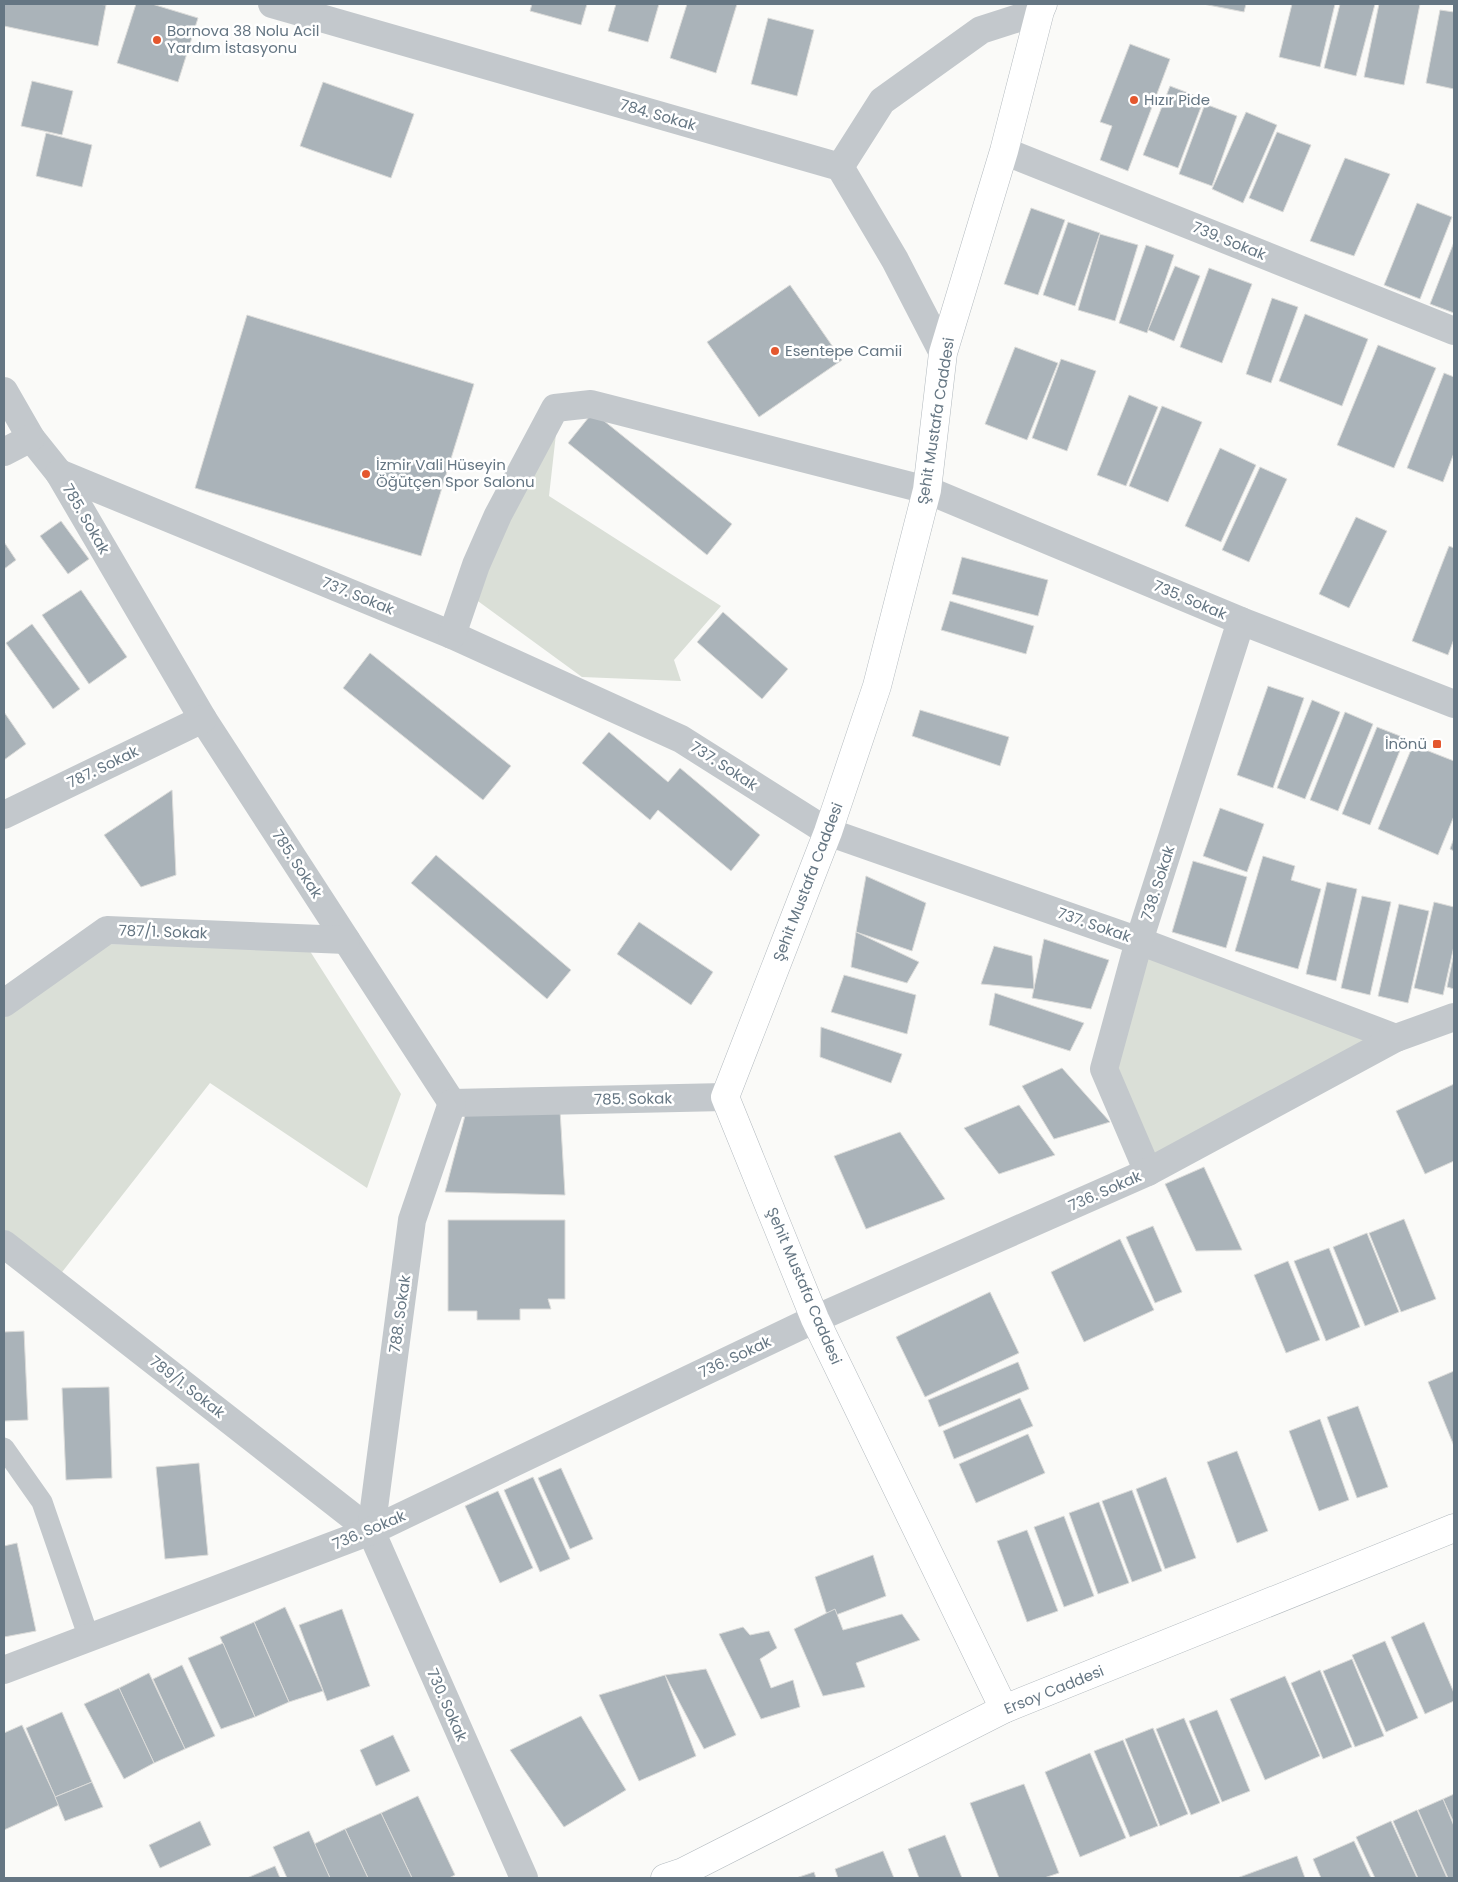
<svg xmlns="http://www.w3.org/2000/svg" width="1458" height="1882" viewBox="0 0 1458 1882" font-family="Poppins,sans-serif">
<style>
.green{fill:#dadfd7}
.building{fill:#aab3b9;stroke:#dcdcda}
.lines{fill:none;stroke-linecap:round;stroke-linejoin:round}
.secondary-casing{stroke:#b3babf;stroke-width:29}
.lane{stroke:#c3c8cc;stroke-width:21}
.street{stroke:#c3c8cc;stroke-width:28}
.secondary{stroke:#fff;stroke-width:28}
.poi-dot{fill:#e4572e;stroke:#fff;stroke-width:2}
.labels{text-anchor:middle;stroke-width:5;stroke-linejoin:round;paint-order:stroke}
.poi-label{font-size:15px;fill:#657683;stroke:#fff;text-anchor:start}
.street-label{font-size:15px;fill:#657683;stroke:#fff}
</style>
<rect width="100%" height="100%" fill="#fafaf8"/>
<!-- green -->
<g class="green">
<polygon points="558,416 549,496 721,606 674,660 681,681 582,677 471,596"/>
<polygon points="103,944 308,948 401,1094 367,1188 210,1083 59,1276 4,1233 4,1014"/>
<polygon points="1147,956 1366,1040 1152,1159 1116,1068"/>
</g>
<!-- building -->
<g class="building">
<polygon points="4,4 98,4 106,5 98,46 4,26"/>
<polygon points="136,4 152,4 198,18 178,82 117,63"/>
<polygon points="532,4 587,4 581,25 530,11"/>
<polygon points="616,4 659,4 648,42 608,31"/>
<polygon points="687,4 737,4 716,73 670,58"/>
<polygon points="1203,4 1246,4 1244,12"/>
<polygon points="1292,4 1335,4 1320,67 1279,57"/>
<polygon points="1340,4 1375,4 1356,76 1324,68"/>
<polygon points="1379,4 1420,4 1404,85 1364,77"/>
<polygon points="1440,10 1454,12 1454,89 1426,83"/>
<polygon points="768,18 814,30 797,96 751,84"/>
<polygon points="1130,44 1170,59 1128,171 1100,160 1112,126 1100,122"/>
<polygon points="32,81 73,91 62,135 21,126"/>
<polygon points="323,82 414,114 391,178 300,146"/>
<polygon points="1170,86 1204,99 1178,168 1143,155"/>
<polygon points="1205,104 1237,116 1212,186 1179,174"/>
<polygon points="1246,112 1277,125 1243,203 1212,189"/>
<polygon points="1277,132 1311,145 1283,212 1249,198"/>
<polygon points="46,133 92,145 82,187 36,176"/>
<polygon points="1345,158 1390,174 1354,256 1310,241"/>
<polygon points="1417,203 1452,217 1420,299 1384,285"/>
<polygon points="1031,208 1065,220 1038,295 1004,284"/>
<polygon points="1068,222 1100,233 1075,306 1043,295"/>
<polygon points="1100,234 1138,245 1115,321 1078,310"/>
<polygon points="1454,242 1454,313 1430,304"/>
<polygon points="1146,245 1174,255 1147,333 1119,323"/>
<polygon points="1175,266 1200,276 1174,341 1148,330"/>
<polygon points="1209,268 1252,284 1222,363 1180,347"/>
<polygon points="790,285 842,360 759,417 707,342"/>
<polygon points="1272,298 1298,307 1271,383 1246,374"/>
<polygon points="1305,314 1368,339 1342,406 1279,381"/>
<polygon points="247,315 474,384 421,556 195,488"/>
<polygon points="1378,345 1436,368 1394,468 1337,445"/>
<polygon points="1015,347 1058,363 1027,440 985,424"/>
<polygon points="1061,359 1096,371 1067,451 1032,438"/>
<polygon points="1444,373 1454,377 1454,453 1443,482 1407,468"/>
<polygon points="1129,395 1158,407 1126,486 1097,475"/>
<polygon points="1162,406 1202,422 1168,502 1129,486"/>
<polygon points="593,412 732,524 707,555 568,443"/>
<polygon points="1220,448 1256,465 1221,542 1185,526"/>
<polygon points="1260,467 1287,479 1249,562 1222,550"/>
<polygon points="1356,517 1387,531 1349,608 1319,594"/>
<polygon points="61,521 89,559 68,574 40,536"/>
<polygon points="4,542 16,560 4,569"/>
<polygon points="1449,546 1454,548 1454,639 1448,655 1412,641"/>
<polygon points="962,557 1048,580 1038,616 952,594"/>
<polygon points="81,590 127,657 89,684 42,615"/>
<polygon points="950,601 1034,626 1026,654 941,630"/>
<polygon points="723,612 788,669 762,699 697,642"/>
<polygon points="32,624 80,689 53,709 6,643"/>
<polygon points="370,653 511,766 483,800 343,688"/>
<polygon points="1268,686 1304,698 1273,788 1237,775"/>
<polygon points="1312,700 1340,712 1305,799 1277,788"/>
<polygon points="920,710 1009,737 1000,766 912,736"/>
<polygon points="4,712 26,744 4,760"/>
<polygon points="1345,712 1373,724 1338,811 1310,800"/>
<polygon points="1377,727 1405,738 1370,825 1342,814"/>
<polygon points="609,732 668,782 680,768 760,835 731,871 658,810 650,820 582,763"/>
<polygon points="1413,745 1454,761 1454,816 1438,855 1378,829"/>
<polygon points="172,790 176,875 141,887 104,835"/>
<polygon points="1220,808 1264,824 1247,872 1203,856"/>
<polygon points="1454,838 1454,851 1450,849"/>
<polygon points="436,855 571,970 547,999 411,883"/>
<polygon points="1263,856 1295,866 1291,880 1321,889 1298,969 1235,951"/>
<polygon points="1193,861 1247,877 1226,948 1172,932"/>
<polygon points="866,876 926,903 912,951 856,932"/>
<polygon points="1327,882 1357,889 1336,981 1306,974"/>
<polygon points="1362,896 1391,902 1370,995 1341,988"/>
<polygon points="1434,902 1454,907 1454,946 1443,995 1414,988"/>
<polygon points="1399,904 1429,911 1408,1003 1378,996"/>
<polygon points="639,922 713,972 691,1005 617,954"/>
<polygon points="856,932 919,962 907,983 851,967"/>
<polygon points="1044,939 1109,960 1091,1009 1032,998"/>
<polygon points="994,946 1032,956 1034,989 981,984"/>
<polygon points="1454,953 1454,989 1447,987"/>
<polygon points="844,975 916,995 907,1034 831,1012"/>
<polygon points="995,993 1084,1023 1070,1051 989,1025"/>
<polygon points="821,1027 902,1054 891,1083 820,1057"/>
<polygon points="1062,1068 1110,1122 1054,1139 1022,1086"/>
<polygon points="1454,1084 1454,1161 1425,1174 1396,1111"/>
<polygon points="1019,1105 1055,1155 999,1174 964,1128"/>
<polygon points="467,1108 560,1110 565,1195 445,1192"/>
<polygon points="900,1132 945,1199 866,1229 834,1156"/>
<polygon points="1204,1167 1242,1250 1196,1251 1165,1184"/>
<polygon points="1404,1219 1436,1299 1401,1312 1369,1233"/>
<polygon points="448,1220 565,1220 565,1299 548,1299 551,1309 520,1309 520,1320 477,1320 477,1311 448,1311"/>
<polygon points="1153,1226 1182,1292 1155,1303 1126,1237"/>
<polygon points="1367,1233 1399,1312 1365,1326 1333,1247"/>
<polygon points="1120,1239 1154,1310 1084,1342 1051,1272"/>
<polygon points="1329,1248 1360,1327 1326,1341 1294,1261"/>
<polygon points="1288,1261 1320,1340 1286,1353 1254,1275"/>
<polygon points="990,1292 1019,1353 925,1397 896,1337"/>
<polygon points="24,1331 28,1420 4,1421 4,1332"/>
<polygon points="1018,1362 1029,1389 939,1427 928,1400"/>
<polygon points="1454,1371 1454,1446 1428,1382"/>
<polygon points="109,1387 112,1478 66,1480 62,1388"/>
<polygon points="1020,1398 1033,1426 954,1459 943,1431"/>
<polygon points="1358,1406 1388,1487 1357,1498 1327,1417"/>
<polygon points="1320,1419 1349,1500 1319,1511 1289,1431"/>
<polygon points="1028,1434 1045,1473 976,1503 959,1464"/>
<polygon points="1237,1451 1268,1531 1237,1543 1207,1462"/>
<polygon points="199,1463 208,1555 165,1559 156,1467"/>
<polygon points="561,1468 593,1539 570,1549 538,1478"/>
<polygon points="533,1477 570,1559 540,1572 504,1490"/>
<polygon points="1166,1477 1196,1558 1165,1569 1136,1489"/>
<polygon points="1132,1490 1162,1571 1132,1582 1102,1501"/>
<polygon points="498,1491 533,1568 500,1583 465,1506"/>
<polygon points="1099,1502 1129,1583 1098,1594 1069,1513"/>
<polygon points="1064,1516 1094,1596 1064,1607 1034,1527"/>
<polygon points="1027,1530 1058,1611 1027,1622 997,1541"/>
<polygon points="17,1543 36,1631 4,1637 4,1546"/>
<polygon points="873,1555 886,1596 828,1618 815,1577"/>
<polygon points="285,1607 323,1691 289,1702 254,1622"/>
<polygon points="342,1609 370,1686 327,1701 299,1625"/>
<polygon points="835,1609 843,1630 902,1614 920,1640 856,1663 865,1687 823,1696 794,1629"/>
<polygon points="254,1622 289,1702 255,1717 220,1637"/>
<polygon points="1424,1622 1454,1693 1454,1701 1425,1714 1391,1637"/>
<polygon points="743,1627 750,1635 769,1631 777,1648 760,1659 771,1688 793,1680 800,1707 761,1719 719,1634"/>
<polygon points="1385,1641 1418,1718 1386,1732 1352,1655"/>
<polygon points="223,1643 255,1717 221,1729 188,1658"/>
<polygon points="1352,1659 1384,1736 1355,1747 1323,1671"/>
<polygon points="182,1665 215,1736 185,1749 153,1679"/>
<polygon points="706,1669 736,1735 704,1749 665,1675"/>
<polygon points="1320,1670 1352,1747 1323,1759 1291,1683"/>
<polygon points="149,1673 185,1749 154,1763 119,1688"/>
<polygon points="665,1675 696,1756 639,1781 599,1695"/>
<polygon points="1285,1676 1320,1756 1265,1780 1230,1699"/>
<polygon points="119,1688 154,1763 124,1779 84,1704"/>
<polygon points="1217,1710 1250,1791 1222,1802 1189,1721"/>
<polygon points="62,1712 92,1782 55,1797 26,1728"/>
<polygon points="581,1716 626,1790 564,1827 510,1750"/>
<polygon points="1184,1718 1220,1803 1191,1815 1156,1729"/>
<polygon points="22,1725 59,1805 4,1830 4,1733"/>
<polygon points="1153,1728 1188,1814 1160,1826 1125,1739"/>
<polygon points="393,1735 410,1771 376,1786 360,1750"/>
<polygon points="1123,1740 1158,1826 1130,1837 1094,1751"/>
<polygon points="1090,1753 1126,1838 1080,1857 1045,1772"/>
<polygon points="92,1782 103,1807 65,1821 55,1797"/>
<polygon points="1024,1784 1059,1873 1044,1878 999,1878 970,1803"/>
<polygon points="1454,1794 1454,1823 1443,1799"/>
<polygon points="418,1796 455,1875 449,1878 412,1878 381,1813"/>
<polygon points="1443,1799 1454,1826 1454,1878 1448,1878 1418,1810"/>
<polygon points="1417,1810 1447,1878 1418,1878 1393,1821"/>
<polygon points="381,1813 412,1878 368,1878 345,1829"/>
<polygon points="200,1821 211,1845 160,1868 149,1845"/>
<polygon points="1391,1821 1417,1878 1375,1878 1356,1837"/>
<polygon points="345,1829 368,1878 330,1878 314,1844"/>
<polygon points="309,1831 330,1878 287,1878 273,1847"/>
<polygon points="945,1835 962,1878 919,1878 908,1849"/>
<polygon points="1354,1841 1371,1878 1321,1878 1313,1859"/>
<polygon points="883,1851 894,1878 838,1878 835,1869"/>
<polygon points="1297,1856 1305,1878 1237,1878"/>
<polygon points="275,1866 280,1878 247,1878"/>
<polygon points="814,1872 816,1878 796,1878"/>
</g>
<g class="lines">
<!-- secondary casing -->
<g class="secondary-casing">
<g id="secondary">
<polyline points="1004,1709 815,1319 725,1097 828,832 877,686 927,490 943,353 1004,151 1040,11 1043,4"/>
<polyline points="665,1878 683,1872 1004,1709 1454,1528"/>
</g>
</g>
<!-- lane -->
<polyline class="lane" points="4,1448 42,1502 89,1638"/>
<!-- street -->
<g class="street">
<polyline points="272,4 840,167 895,260 943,353"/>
<polyline points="1004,151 1454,331"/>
<polyline points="840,167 882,101 981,30 1040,11"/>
<polyline points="4,391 31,438 59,473 203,719 452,1103 725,1097"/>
<polyline points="4,452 31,438"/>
<polyline points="59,473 452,635 681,739 828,832 1139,941 1396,1038"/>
<polyline points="452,635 476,565 498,515 555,408 591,404 927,490 1241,621 1454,704"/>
<polyline points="4,815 203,719"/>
<polyline points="4,1003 107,930 346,940"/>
<polyline points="1148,1172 1104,1069 1139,941 1241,621"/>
<polyline points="4,1244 371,1531 524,1878"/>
<polyline points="371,1531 412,1220 452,1103"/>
<polyline points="4,1670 371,1531 815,1319 1148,1172 1396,1038 1454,1017"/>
</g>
<!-- secondary -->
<use href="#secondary" class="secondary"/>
</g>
<!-- markers -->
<g class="poi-dot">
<circle cx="157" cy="40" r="5"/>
<circle cx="1134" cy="100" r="5"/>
<circle cx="775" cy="351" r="5"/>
<circle cx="366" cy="474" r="5"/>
<rect x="1432" y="739" width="10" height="10" rx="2.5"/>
</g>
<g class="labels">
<!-- poi labels -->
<g class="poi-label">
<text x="167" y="36">Bornova 38 Nolu Acil<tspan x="167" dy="17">Yardım İstasyonu</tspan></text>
<text x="1144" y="105">Hızır Pide</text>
<text x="785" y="356">Esentepe Camii</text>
<text x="376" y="470">İzmir Vali Hüseyin<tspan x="376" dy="17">Öğütçen Spor Salonu</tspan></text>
<text x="1427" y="749" text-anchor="end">İnönü</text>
</g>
<!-- street labels -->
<g class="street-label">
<text transform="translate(658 115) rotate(16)" y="5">784. Sokak</text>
<text transform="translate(1229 241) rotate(22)" y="5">739. Sokak</text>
<text transform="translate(936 421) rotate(-81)" y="5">Şehit Mustafa Caddesi</text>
<text transform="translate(86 519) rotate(60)" y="5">785. Sokak</text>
<text transform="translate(358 596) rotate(22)" y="5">737. Sokak</text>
<text transform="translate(1190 600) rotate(23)" y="5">735. Sokak</text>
<text transform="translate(724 766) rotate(33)" y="5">737. Sokak</text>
<text transform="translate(103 767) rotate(-26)" y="5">787. Sokak</text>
<text transform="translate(297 864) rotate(57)" y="5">785. Sokak</text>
<text transform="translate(808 882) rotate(-69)" y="5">Şehit Mustafa Caddesi</text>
<text transform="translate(1158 883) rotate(-72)" y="5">738. Sokak</text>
<text transform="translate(1094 925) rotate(19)" y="5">737. Sokak</text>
<text transform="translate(163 932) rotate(2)" y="5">787/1. Sokak</text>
<text transform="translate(633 1099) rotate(-1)" y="5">785. Sokak</text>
<text transform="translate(1105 1191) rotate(-24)" y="5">736. Sokak</text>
<text transform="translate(804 1286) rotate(67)" y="5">Şehit Mustafa Caddesi</text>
<text transform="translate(400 1314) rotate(-82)" y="5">788. Sokak</text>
<text transform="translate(735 1357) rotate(-25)" y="5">736. Sokak</text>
<text transform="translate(187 1387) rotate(38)" y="5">789/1. Sokak</text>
<text transform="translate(369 1530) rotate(-23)" y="5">736. Sokak</text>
<text transform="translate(1054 1690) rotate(-22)" y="5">Ersoy Caddesi</text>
<text transform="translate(447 1705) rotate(66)" y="5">730. Sokak</text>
</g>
</g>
<!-- border -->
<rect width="1458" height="1882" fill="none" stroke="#657683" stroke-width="10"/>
</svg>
